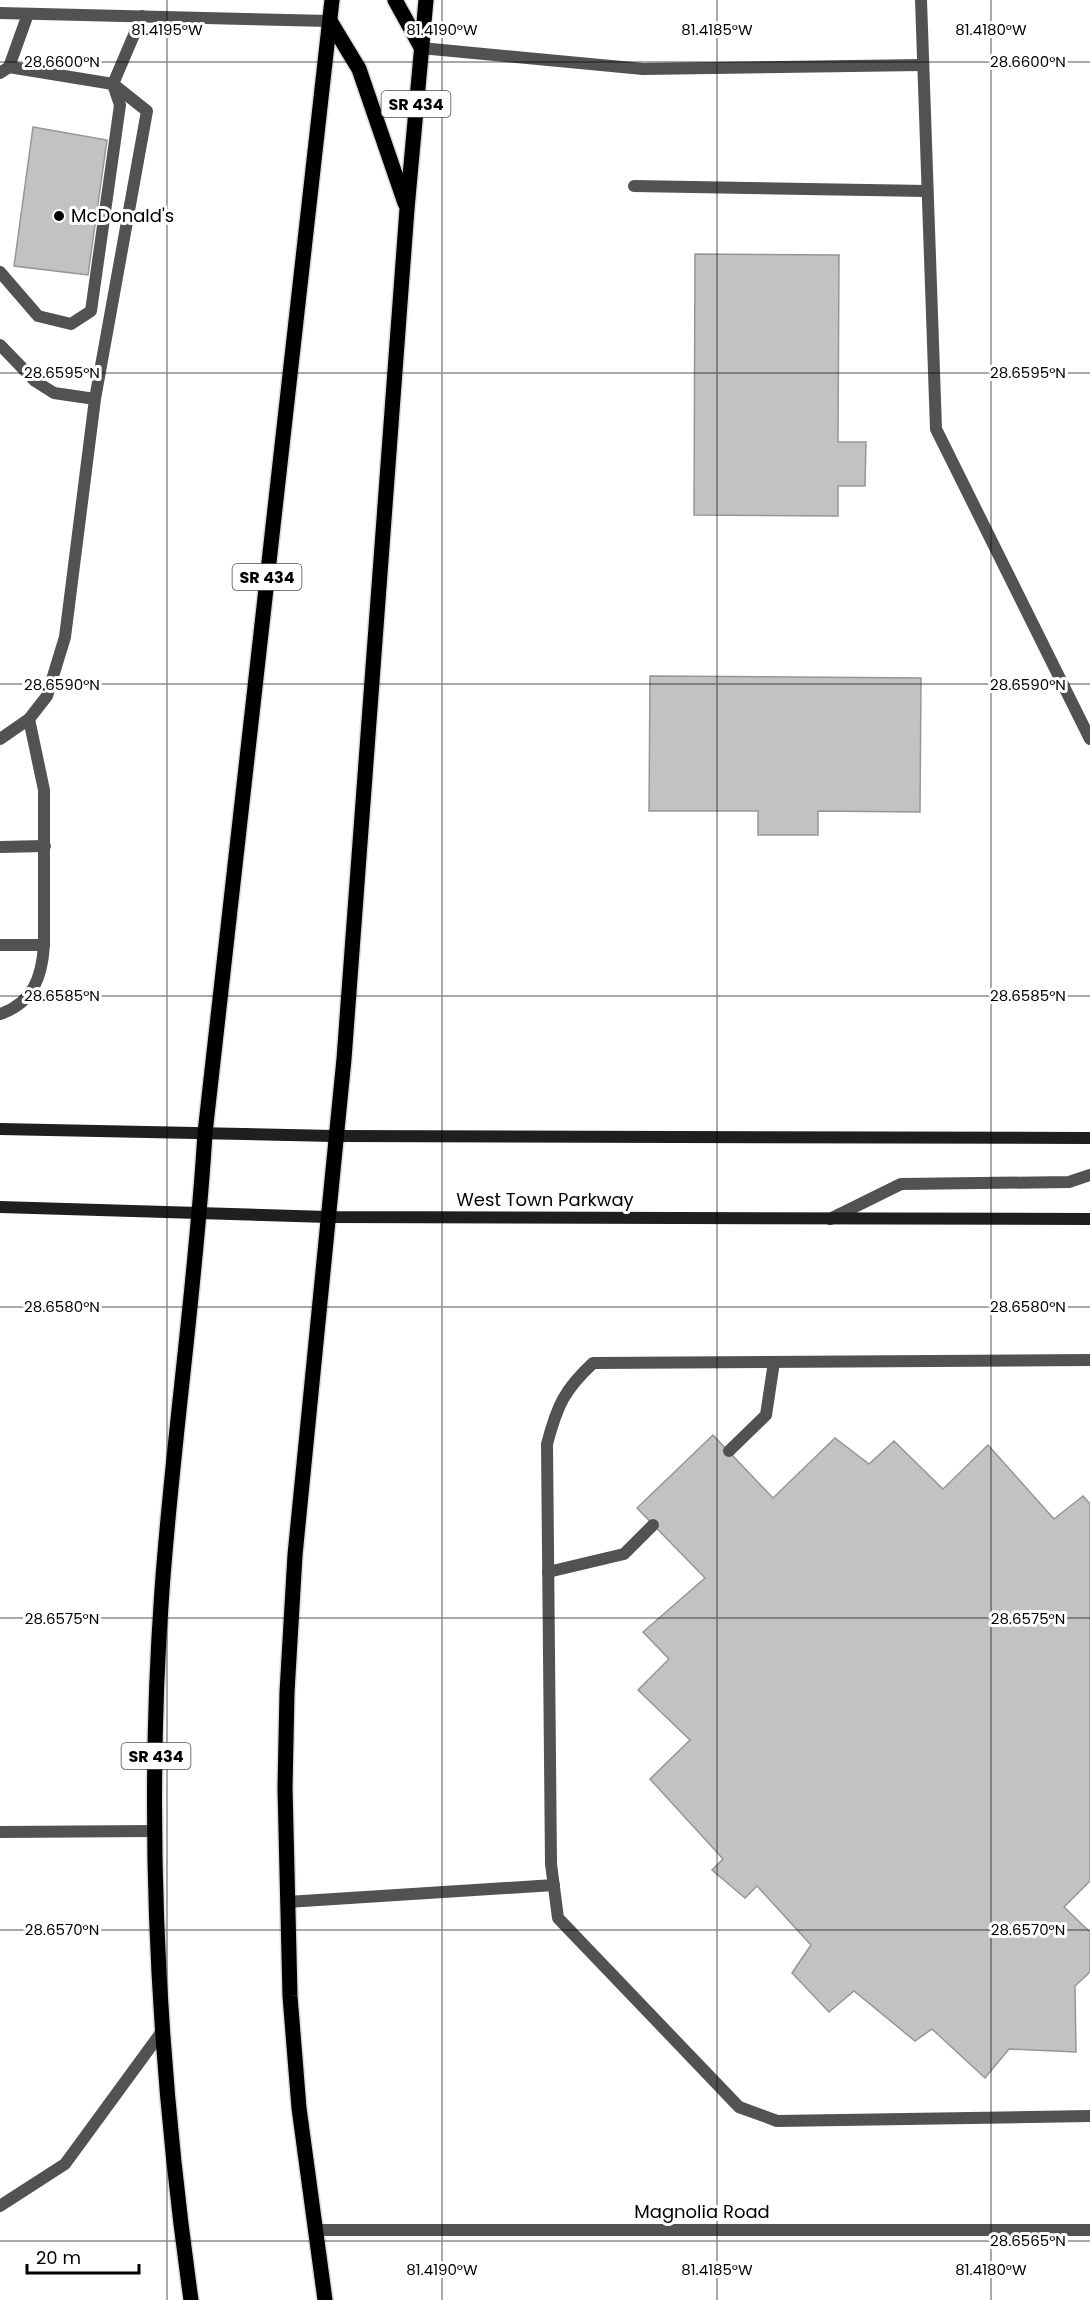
<svg xmlns="http://www.w3.org/2000/svg" width="1090" height="2300" viewBox="0 0 1090 2300" font-family="Poppins,sans-serif">
<style>
.building{fill:#c2c2c2;stroke:#969696;stroke-width:1.5}
.lines{fill:none;stroke-linecap:round;stroke-linejoin:round}
.primary-casing{stroke:#dbdbdb;stroke-width:18}
.lane{stroke:#525252;stroke-width:12}
.street{stroke:#525252;stroke-width:12}
.secondary{stroke:#1f1f1f;stroke-width:12}
.primary{stroke:#000;stroke-width:15}
.ticks{fill:none;stroke:#000;stroke-width:1.5;stroke-opacity:0.45}
.poi-dot{fill:#000;stroke:#fff;stroke-width:2}
.labels{text-anchor:middle;stroke-width:6;stroke-linejoin:round;paint-order:stroke}
.shield{fill:#fff;stroke:#4c4c4c;stroke-width:1.5}
.shield-label{font-size:16px;font-weight:bold;fill:#000}
.poi-label{font-size:18px;fill:#000;stroke:#fff;text-anchor:start}
.street-label{font-size:18px;fill:#000;stroke:#fff}
.ticks-label{font-size:15px;text-anchor:middle;fill:#000;stroke:#fff;stroke-width:6;stroke-linejoin:round;paint-order:stroke}
</style>
<rect width="100%" height="100%" fill="#fff"/>
<!-- building -->
<g class="building">
<polygon points="33,127 107,140 88,275 14,266"/>
<polygon points="695,254 839,255 838,442 866,442 865,486 838,486 838,516 694,515"/>
<polygon points="650,676 921,678 920,812 818,811 818,835 758,835 758,811 649,811"/>
<polygon points="713,1435 773,1498 835,1438 869,1464 894,1441 943,1489 988,1445 1054,1519 1083,1496 1090,1504 1090,1881 1064,1907 1090,1932 1090,1972 1075,1986 1076,2052 1009,2049 985,2078 932,2029 915,2041 854,1991 829,2012 792,1973 811,1945 757,1886 745,1898 712,1870 723,1859 650,1779 690,1740 638,1690 669,1659 643,1632 705,1578 637,1508"/>
</g>
<g class="lines">
<!-- primary casing -->
<g class="primary-casing">
<g id="primary">
<polyline points="395,0 421,47"/>
<polyline points="330,21 359,69 405,203"/>
<path d="M191 2300C158 2066 145 1826 162 1590 173 1437 196 1286 205 1133L332 0"/>
<polyline points="325,2300 299,2108 290,1996 285,1788 287,1692 295,1555 344,1059 407,209 426,0"/>
</g>
</g>
<!-- lane -->
<g class="lane">
<polyline points="921,0 936,429 1090,739"/>
<polyline points="0,13 330,21"/>
<polyline points="421,48 643,69 922,65"/>
<polyline points="9,67 113,84 147,111 95,399"/>
<polyline points="0,73 9,67 28,14"/>
<polyline points="634,186 927,191"/>
<polyline points="0,272 38,316 71,324 91,311 120,105 113,84 142,16"/>
<polyline points="0,345 35,381 54,393 95,399 65,637 47,696 29,719 0,739"/>
<polyline points="0,847 45,846"/>
<polyline points="0,945 44,945 44,790 29,719"/>
<path d="M0 1014C33 1003 42 977 44 945"/>
<polyline points="830,1219 901,1184 1069,1182 1090,1175"/>
<path d="M1090 1360 593 1363C564 1390 557 1406 547 1444L551 1864 558 1918 739 2107 777 2121 1090 2116"/>
<polyline points="729,1451 766,1415 774,1362"/>
<polyline points="548,1572 624,1554 653,1525"/>
<polyline points="0,1832 154,1831"/>
<polyline points="287,1902 554,1885"/>
<polyline points="0,2206 65,2164 163,2030"/>
</g>
<!-- street -->
<polyline class="street" points="314,2230 1090,2230"/>
<!-- secondary -->
<g class="secondary">
<polyline points="0,1129 334,1136 1090,1138"/>
<polyline points="0,1207 328,1217 1090,1219"/>
</g>
<!-- primary -->
<use href="#primary" class="primary"/>
</g>
<!-- ticks -->
<path class="ticks" d="M167 0V2300M442 0V2300M717 0V2300M991 0V2300M0 62H1090M0 373H1090M0 684H1090M0 996H1090M0 1307H1090M0 1618H1090M0 1930H1090M0 2241H1090"/>
<!-- markers -->
<circle class="poi-dot" cx="59" cy="216" r="6"/>
<g class="labels">
<!-- shield labels -->
<g class="shield">
<rect x="381.5" y="91" width="69" height="26" rx="4.5"/>
<rect x="232.5" y="564" width="69" height="26" rx="4.5"/>
<rect x="121.5" y="1743" width="69" height="26" rx="4.5"/>
</g>
<g class="shield-label">
<text x="416" y="110">SR 434</text>
<text x="267" y="583">SR 434</text>
<text x="156" y="1762">SR 434</text>
</g>
<!-- poi labels -->
<g class="poi-label">
<text x="71" y="222">McDonald's</text>
</g>
<!-- street labels -->
<g class="street-label">
<text x="545" y="1206">West Town Parkway</text>
<text x="702" y="2218">Magnolia Road</text>
</g>
</g>
<g class="ticks-label">
<text x="167" y="35">81.4195°W</text>
<text x="442" y="35">81.4190°W</text>
<text x="717" y="35">81.4185°W</text>
<text x="991" y="35">81.4180°W</text>
<text x="62" y="67">28.6600°N</text>
<text x="1028" y="67">28.6600°N</text>
<text x="62" y="378">28.6595°N</text>
<text x="1028" y="378">28.6595°N</text>
<text x="62" y="690">28.6590°N</text>
<text x="1028" y="690">28.6590°N</text>
<text x="62" y="1001">28.6585°N</text>
<text x="1028" y="1001">28.6585°N</text>
<text x="62" y="1312">28.6580°N</text>
<text x="1028" y="1312">28.6580°N</text>
<text x="62" y="1624">28.6575°N</text>
<text x="1028" y="1624">28.6575°N</text>
<text x="62" y="1935">28.6570°N</text>
<text x="1028" y="1935">28.6570°N</text>
<text x="1028" y="2246">28.6565°N</text>
<text x="442" y="2275">81.4190°W</text>
<text x="717" y="2275">81.4185°W</text>
<text x="991" y="2275">81.4180°W</text>
</g>
<!-- scale -->
<path d="M27 2264v9h112v-9" fill="none" stroke="#000000" stroke-width="3"/>
<text x="36" y="2264" font-size="18" fill="#000000" stroke="#ffffff" stroke-width="4.5" paint-order="stroke">20 m</text>
</svg>
